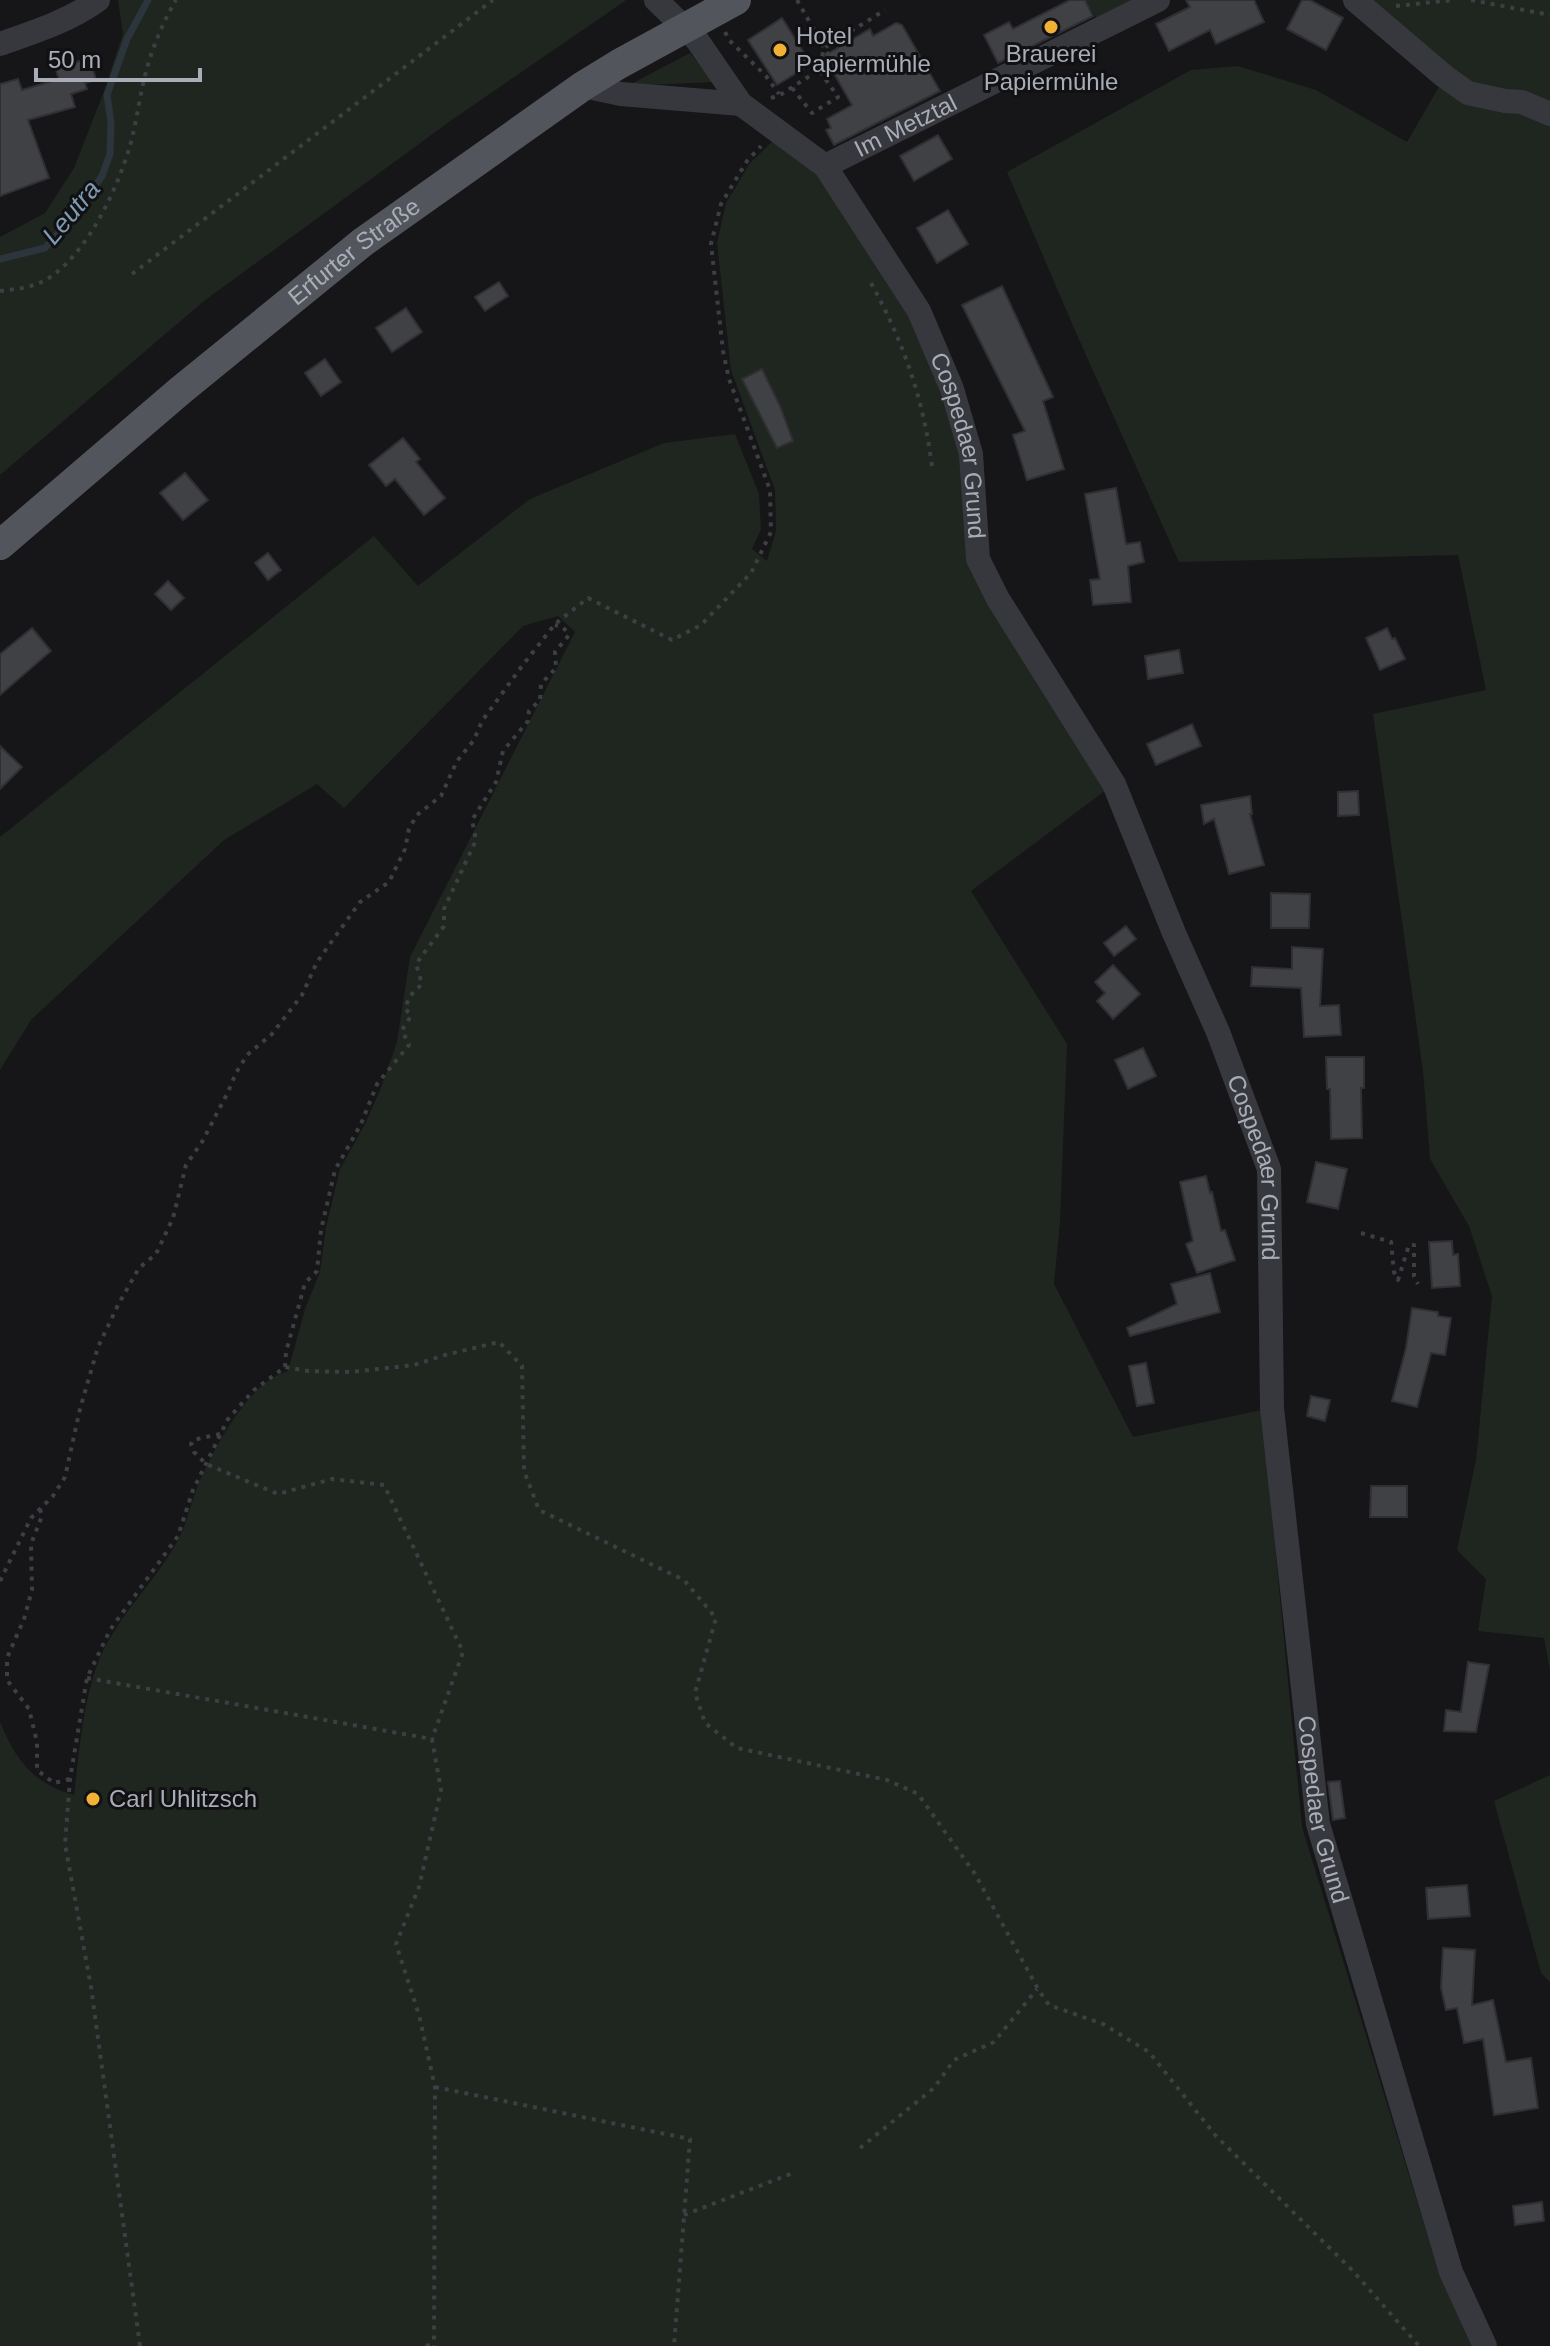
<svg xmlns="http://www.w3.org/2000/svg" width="1550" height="2346" viewBox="0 0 1550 2346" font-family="Arial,sans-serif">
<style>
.green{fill:#1e261f}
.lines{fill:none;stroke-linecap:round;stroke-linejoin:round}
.stream{stroke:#2c353c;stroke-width:7}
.building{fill:#404145;stroke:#303034;stroke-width:2}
.path{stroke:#3d3f44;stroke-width:4;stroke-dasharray:4 6;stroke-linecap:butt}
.minor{stroke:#37383d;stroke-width:24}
.major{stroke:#53555c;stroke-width:30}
.poi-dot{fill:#f2b134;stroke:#111113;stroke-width:3}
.labels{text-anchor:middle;stroke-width:6;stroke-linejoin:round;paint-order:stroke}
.poi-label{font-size:24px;fill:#a8adb8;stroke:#111113;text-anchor:start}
.street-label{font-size:24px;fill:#a8adb8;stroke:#111113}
.water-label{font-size:26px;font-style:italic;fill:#7f9bb3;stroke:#111113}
</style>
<rect width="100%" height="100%" fill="#161618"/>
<!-- green -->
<g class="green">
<polygon points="118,0 625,0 625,1 456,117 204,301 0,475 0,237 45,213 74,168 103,94 123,34"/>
<polygon points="1085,0 1144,0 1100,24"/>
<polygon points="1368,0 1550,0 1550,1671 1544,1638 1478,1631 1486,1579 1457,1550 1476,1460 1492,1296 1469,1226 1430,1159 1423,1071 1373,714 1486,690 1458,555 1179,562 1077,335 1007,172 1191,70 1238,66 1316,90 1407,142 1444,78"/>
<polygon points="690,53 713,82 627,86"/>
<path d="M776 138 825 166 952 389 978 559 1114 784 971 891 1067 1044 1060 1221 1054 1284 1133 1437 1262 1410 1302 1827 1440 2276 1473 2346H0V1722C16 1760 32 1783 74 1795 79 1753 82 1709 96 1668 113 1619 154 1585 178 1540 187 1524 190 1505 197 1488 212 1452 248 1381 288 1371L305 1309 320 1272 326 1227 340 1169 365 1124 381 1088 397 1042 410 957 575 632 558 616 523 626 344 808 317 784 224 840 31 1020 0 1070V837L374 536 418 586 530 499 664 443 735 434 759 494 761 529 752 549 767 561 776 531 775 490 731 370 717 243 726 203 750 163Z"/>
<polygon points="1550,1775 1550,1982 1541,1973 1494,1801"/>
</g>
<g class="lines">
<!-- stream -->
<polyline class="stream" points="0,259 45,248 79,210 102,176 110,154 111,123 107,95 127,39 148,0"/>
</g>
<!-- building -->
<g class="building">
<polygon points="1070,0 1085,0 1093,16 998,63 984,35 1009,22 1013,29"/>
<polygon points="1186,0 1254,0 1264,22 1216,44 1210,30 1169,51 1156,24 1190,7"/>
<polygon points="1302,0 1310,0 1343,18 1326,50 1287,29"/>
<polygon points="782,18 811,64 777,85 748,40"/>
<polygon points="896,23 902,25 940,91 834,145 826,130 831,128 827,119 852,105 824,56 870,29 873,36"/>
<polygon points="90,58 96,80 85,83 87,89 71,94 75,107 28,120 49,178 0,196 0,84 18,79 22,90 59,79 55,68"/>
<polygon points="938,135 952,159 914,181 900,156"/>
<polygon points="948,210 968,244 937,263 917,228"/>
<polygon points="499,282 508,296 485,311 475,297"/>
<polygon points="1002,286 1053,397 1043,401 1064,469 1027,480 1013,435 1025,431 962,305"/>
<polygon points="406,308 422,332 392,352 376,328"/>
<polygon points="325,359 341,382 321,396 305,373"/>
<polygon points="762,369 780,406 793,441 777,448 742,379"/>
<polygon points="403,438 420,459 416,462 445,498 424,515 395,479 386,486 369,465"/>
<polygon points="185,473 208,500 183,520 160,493"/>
<polygon points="1116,488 1126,544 1140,542 1144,562 1128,566 1131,602 1093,605 1090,580 1100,579 1085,494"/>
<polygon points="268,553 281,570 268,580 255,563"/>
<polygon points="168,581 184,598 171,610 155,594"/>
<polygon points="32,628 51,651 0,695 0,654"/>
<polygon points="1387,628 1392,639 1395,638 1405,659 1380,670 1366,638"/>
<polygon points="1179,650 1183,673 1148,679 1145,656"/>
<polygon points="1192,724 1201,746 1156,765 1147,744"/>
<polygon points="0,746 22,767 0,789"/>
<polygon points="1358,791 1359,815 1338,816 1338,792"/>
<polygon points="1250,796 1252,814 1250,814 1264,865 1229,874 1214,819 1204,824 1201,805"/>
<polygon points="1271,893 1310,894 1309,928 1271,928"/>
<polygon points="1126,926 1136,939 1114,956 1104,943"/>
<polygon points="1292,947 1323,949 1320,1006 1339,1005 1341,1035 1304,1037 1301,988 1251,986 1252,967 1292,969"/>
<polygon points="1113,965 1140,994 1113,1019 1097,1001 1105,993 1095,982"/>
<polygon points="1143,1048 1156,1076 1128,1089 1115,1060"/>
<polygon points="1326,1057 1364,1057 1364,1088 1361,1088 1362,1138 1331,1139 1330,1089 1327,1089"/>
<polygon points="1316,1162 1347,1169 1338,1209 1307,1202"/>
<polygon points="1206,1176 1210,1193 1212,1192 1221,1231 1225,1230 1235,1260 1197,1273 1186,1244 1193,1241 1180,1182"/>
<polygon points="1452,1241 1453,1255 1458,1254 1460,1286 1432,1288 1429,1242"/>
<polygon points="1210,1273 1220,1312 1130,1336 1127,1328 1177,1304 1171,1284"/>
<polygon points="1412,1308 1438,1312 1438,1316 1451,1318 1445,1355 1431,1353 1417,1407 1392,1401 1406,1348"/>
<polygon points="1146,1363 1154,1403 1137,1406 1129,1366"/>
<polygon points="1311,1396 1330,1400 1325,1421 1307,1416"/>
<polygon points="1371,1486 1407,1486 1407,1517 1370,1517"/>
<polygon points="1468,1662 1489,1665 1476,1732 1444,1731 1446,1710 1461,1712"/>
<polygon points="1340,1781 1345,1818 1333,1820 1328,1782"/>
<polygon points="1467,1885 1470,1916 1428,1919 1426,1888"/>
<polygon points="1443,1948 1475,1950 1472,2005 1493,2000 1506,2062 1531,2058 1538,2108 1494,2115 1483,2039 1464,2043 1457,2008 1446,2010 1441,1988"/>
<polygon points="1542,2202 1544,2221 1515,2225 1513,2206"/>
</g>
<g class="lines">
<!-- path -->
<g class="path">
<polyline points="797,0 837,70"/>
<polyline points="1471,0 1550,15"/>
<polyline points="1396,6 1452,0"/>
<polyline points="725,32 729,40 766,76 779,94"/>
<polyline points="792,88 812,113 838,97 819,70"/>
<polyline points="771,98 780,95 819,70 824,48 885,10"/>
<polyline points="132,274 493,0"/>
<path d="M871 283C904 343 923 398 932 466"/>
<path d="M0 291C18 289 37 287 52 276 90 248 117 189 130 146 137 120 140 93 147 68 154 44 163 22 176 0"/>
<polyline points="1361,1233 1391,1242 1394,1272 1398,1280 1409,1245 1414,1245 1414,1276 1418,1284"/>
<polyline points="285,1367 286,1352 305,1283 317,1271 321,1230 335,1170 361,1124 377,1084 409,1045 402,1030 411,1016 405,1008 410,996 422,984 416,964 444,926 444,909 476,840 472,820 496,782 503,751 528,721 529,711 540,700 541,684 556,668 555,652 569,635 563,627 555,625"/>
<polyline points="220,1434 193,1440 191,1444 194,1452 206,1464 278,1494 332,1479 384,1485 463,1652 432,1739"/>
<polyline points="40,1509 42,1516 31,1544 32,1590 24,1619 7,1658 7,1680 29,1709 37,1742 37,1770 54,1783 70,1779"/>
<polyline points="0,1581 31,1518 53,1496 65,1477 80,1409 98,1347 118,1305 139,1268 156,1254 173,1218 186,1165 202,1142 228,1092 236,1073 247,1055 272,1034 302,995 317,962 360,902 389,882 405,849 409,829 417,815 441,796 457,761 474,740 482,721 522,666 555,624 588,598 672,640 701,625 751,573 771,532 770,490 729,379 723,351 711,244 721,204 747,161 761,146"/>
<polyline points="87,1678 432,1739 441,1790 419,1887 396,1944 419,2015 435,2087 434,2346"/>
<polyline points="435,2087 690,2139 674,2346"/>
<polyline points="860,2148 934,2088 954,2060 994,2042 1037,1989"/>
<polyline points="684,2215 793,2173"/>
<polyline points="140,2346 91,1987 65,1844 70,1779 87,1678 110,1630 178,1536 193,1490 228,1419 254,1390 285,1367 308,1371 351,1372 414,1365 445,1355 499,1342 522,1366 524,1471 539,1510 684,1580 716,1618 695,1693 705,1723 737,1748 887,1780 918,1794 975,1874 1038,1989 1049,2005 1103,2024 1149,2052 1216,2136 1352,2270 1419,2346"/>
<polyline points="426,2346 434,2343"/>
</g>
<!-- minor -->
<g class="minor">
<path id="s1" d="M656 0 697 40 741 104 825 166 919 311 952 389 971 454 978 559 998 599 1114 784 1174 933 1218 1032 1269 1169 1272 1408 1318 1824 1451 2272 1485 2346"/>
<polyline points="1355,0 1444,76 1468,93 1505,101 1522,102 1550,114"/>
<path d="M0 44C34 32 69 21 98 0"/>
<polyline points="583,86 621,94 741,104"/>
<path id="s2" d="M825 166 1158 0"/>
</g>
<!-- major -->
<path class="major" id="s3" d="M0 545 181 390 363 242 583 86 619 64 736 0"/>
</g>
<!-- markers -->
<g class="poi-dot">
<circle cx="1051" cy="27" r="8"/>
<circle cx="780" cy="50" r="8"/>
<circle cx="93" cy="1799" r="8"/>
</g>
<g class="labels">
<!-- poi labels -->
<g class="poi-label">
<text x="796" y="44">Hotel<tspan x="796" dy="28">Papiermühle</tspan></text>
<text x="1051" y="62" text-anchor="middle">Brauerei<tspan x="1051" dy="28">Papiermühle</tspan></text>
<text x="109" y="1807">Carl Uhlitzsch</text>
</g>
<!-- street labels -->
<g class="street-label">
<text dy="8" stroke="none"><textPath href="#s2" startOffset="90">Im Metztal</textPath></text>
<text dy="8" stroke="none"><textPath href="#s3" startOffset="460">Erfurter Straße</textPath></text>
<text dy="8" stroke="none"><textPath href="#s1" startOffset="554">Cospedaer Grund</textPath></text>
<text dy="8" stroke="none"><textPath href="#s1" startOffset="1344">Cospedaer Grund</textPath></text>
<text dy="8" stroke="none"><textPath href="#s1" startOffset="1992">Cospedaer Grund</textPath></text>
</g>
<!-- water labels -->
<g class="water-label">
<text transform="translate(71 212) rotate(-50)" y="9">Leutra</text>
</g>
</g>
<!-- scale -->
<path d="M36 68v12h164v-12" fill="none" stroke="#a8adb8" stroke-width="4"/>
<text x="48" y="68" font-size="24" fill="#a8adb8" stroke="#111113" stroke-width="6" paint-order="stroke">50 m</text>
</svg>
